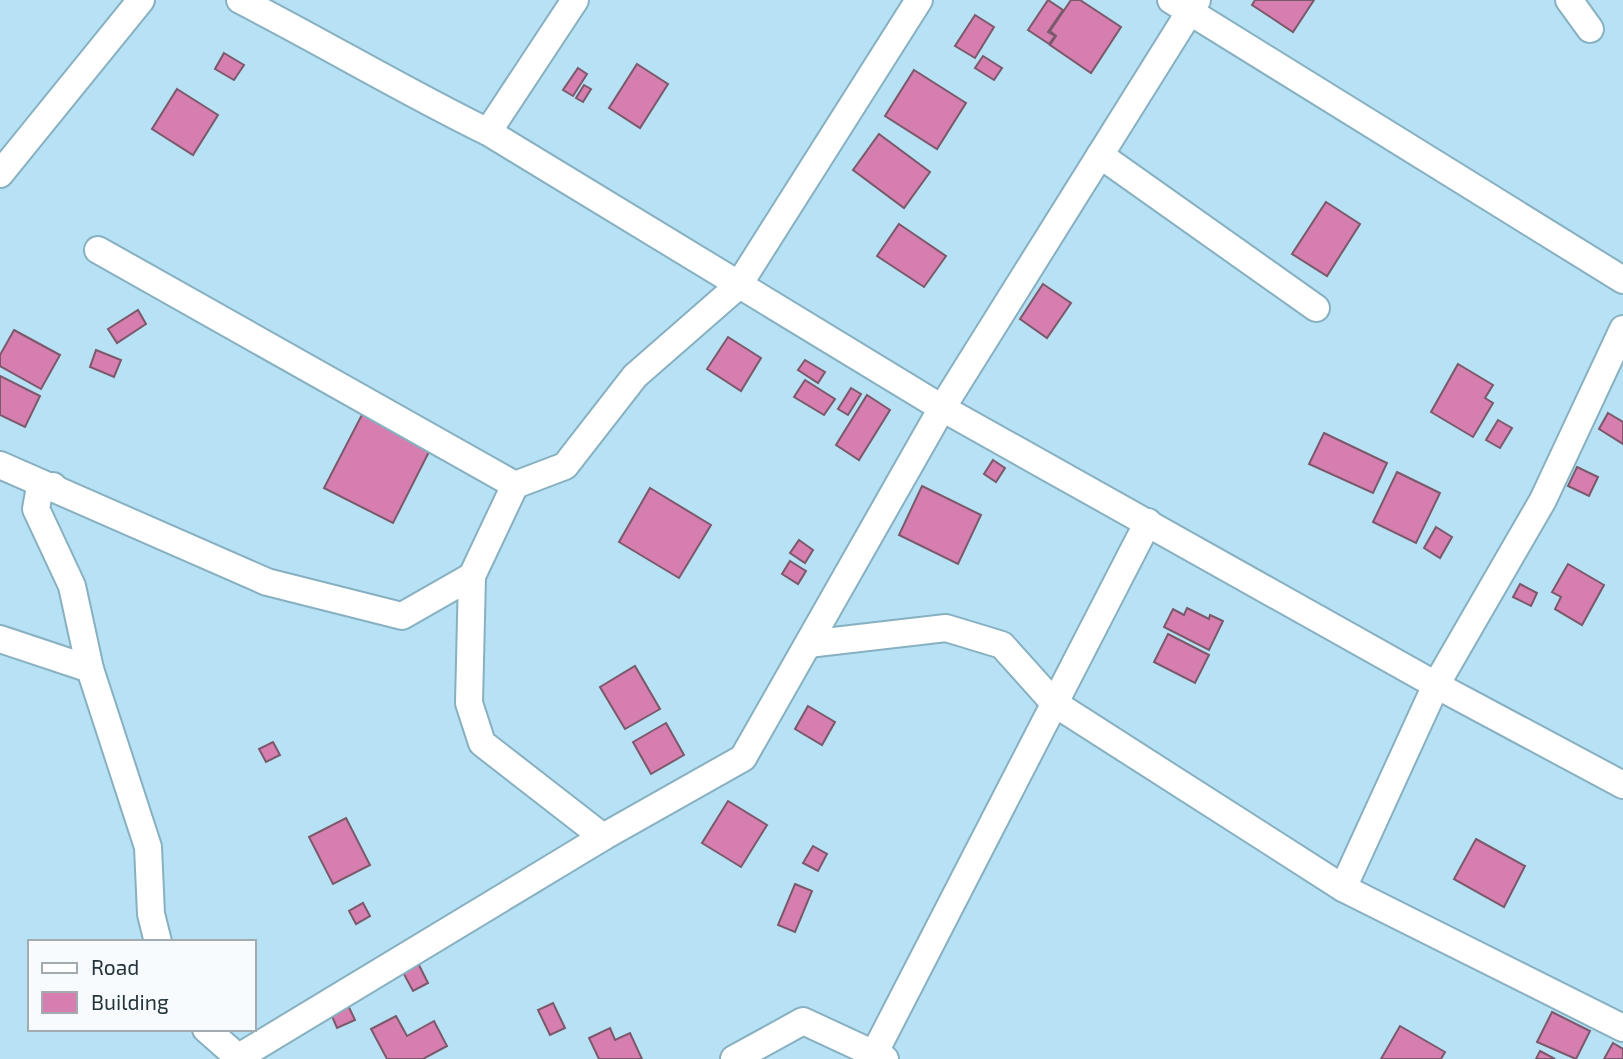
<svg xmlns="http://www.w3.org/2000/svg" width="1623" height="1059" viewBox="0 0 1623 1059" font-family="'Exo 2',sans-serif">
<style>
.building{fill:#d57eaf;stroke:#7b596b;stroke-width:2}
.lines{fill:none;stroke-linecap:round;stroke-linejoin:round}
.minor-casing{stroke:#87b0c1;stroke-width:30}
.minor{stroke:#fff;stroke-width:26}
</style>
<rect width="100%" height="100%" fill="#b7e1f4"/>
<!-- building -->
<g class="building">
<polygon points="1048,0 1063,10 1048,32 1055,36 1049,44 1028,30"/>
<polygon points="1071,0 1080,0 1121,27 1091,73 1050,45 1056,36 1050,31"/>
<polygon points="1255,0 1314,0 1293,32 1252,5"/>
<polygon points="975,15 994,27 975,58 955,46"/>
<polygon points="224,53 244,65 234,80 215,69"/>
<polygon points="983,56 1002,68 994,80 975,68"/>
<polygon points="637,64 668,84 640,128 609,108"/>
<polygon points="578,68 587,74 573,96 563,90"/>
<polygon points="914,70 966,103 937,149 885,116"/>
<polygon points="584,85 591,89 583,102 576,98"/>
<polygon points="177,89 218,115 193,155 152,129"/>
<polygon points="879,134 930,172 904,208 853,170"/>
<polygon points="1326,202 1360,224 1327,276 1292,254"/>
<polygon points="899,224 946,256 924,287 877,256"/>
<polygon points="1043,284 1071,303 1047,338 1020,319"/>
<polygon points="138,310 146,324 117,343 108,329"/>
<polygon points="14,330 60,355 41,389 0,366 0,355"/>
<polygon points="728,337 761,358 741,391 707,369"/>
<polygon points="96,350 121,360 114,377 90,367"/>
<polygon points="805,360 825,372 818,383 798,370"/>
<polygon points="1458,364 1493,385 1485,398 1493,403 1473,437 1431,412"/>
<polygon points="0,376 40,396 25,427 0,415"/>
<polygon points="805,380 835,399 824,415 794,397"/>
<polygon points="851,388 861,394 848,415 838,409"/>
<polygon points="867,395 890,410 859,460 836,445"/>
<polygon points="367,405 435,440 393,523 324,488"/>
<polygon points="1608,413 1623,422 1623,444 1599,429"/>
<polygon points="1498,420 1512,428 1500,448 1486,440"/>
<polygon points="1324,433 1387,463 1373,493 1309,464"/>
<polygon points="993,460 1005,468 996,482 984,474"/>
<polygon points="1577,467 1598,477 1589,496 1568,486"/>
<polygon points="1397,472 1440,493 1416,543 1373,522"/>
<polygon points="922,486 981,515 958,564 899,535"/>
<polygon points="650,488 711,525 679,578 619,542"/>
<polygon points="1436,527 1452,537 1440,558 1424,548"/>
<polygon points="799,540 813,550 805,563 790,553"/>
<polygon points="790,561 806,571 798,584 782,574"/>
<polygon points="1568,564 1604,585 1582,625 1555,609 1561,597 1552,592"/>
<polygon points="1520,584 1537,593 1531,606 1513,597"/>
<polygon points="1187,608 1209,619 1210,615 1223,621 1209,650 1164,627 1173,609 1184,615"/>
<polygon points="1168,634 1209,655 1195,683 1154,662"/>
<polygon points="635,666 660,709 625,729 600,687"/>
<polygon points="808,706 835,722 822,745 795,729"/>
<polygon points="666,723 684,755 651,774 633,742"/>
<polygon points="273,742 280,755 266,762 259,749"/>
<polygon points="728,801 767,825 741,867 702,843"/>
<polygon points="346,818 370,865 333,884 309,837"/>
<polygon points="1476,839 1525,866 1504,907 1454,879"/>
<polygon points="813,846 827,854 818,871 803,863"/>
<polygon points="795,884 812,891 795,932 778,925"/>
<polygon points="363,903 370,916 356,924 349,911"/>
<polygon points="414,955 428,983 413,991 398,963"/>
<polygon points="346,1001 355,1020 337,1028 329,1009"/>
<polygon points="553,1003 565,1028 550,1035 538,1010"/>
<polygon points="1552,1012 1590,1031 1576,1059 1537,1042"/>
<polygon points="396,1016 407,1036 434,1021 447,1046 423,1059 387,1059 371,1029"/>
<polygon points="1400,1026 1445,1052 1441,1059 1381,1059"/>
<polygon points="610,1028 615,1040 630,1033 642,1059 599,1059 589,1038"/>
<polygon points="1613,1043 1623,1049 1623,1059 1604,1059"/>
<polygon points="1540,1051 1555,1059 1536,1059"/>
</g>
<g class="lines">
<!-- minor casing -->
<g class="minor-casing">
<g id="minor">
<path d="M240 0C324 43 404 91 488 132L942 408 1436 685 1623 785"/>
<polyline points="1171,0 1623,280"/>
<polyline points="1569,0 1590,29"/>
<polyline points="488,132 575,0"/>
<polyline points="1100,155 1316,308"/>
<polyline points="0,174 141,0"/>
<polyline points="98,250 515,485"/>
<polyline points="0,465 267,582 402,616 472,576"/>
<polyline points="53,486 39,492 36,509 72,586 90,669"/>
<polyline points="0,639 90,669 148,847 151,914 158,942"/>
<polyline points="808,644 946,628 1002,645 1054,703 1343,888 1623,1028"/>
<polyline points="603,837 482,743 469,703 472,576 515,485 565,466 635,376 738,286 919,0"/>
<polyline points="1343,888 1436,685 1543,500 1623,329"/>
<polyline points="206,1029 240,1059"/>
<polyline points="874,1054 1148,522"/>
<polyline points="239,1057 603,837 743,758 942,408 1197,0"/>
<polyline points="734,1059 803,1021 885,1059"/>
</g>
</g>
<!-- minor -->
<use href="#minor" class="minor"/>
</g>
<!-- legend -->
<rect x="28" y="940" width="228" height="91" fill="#f7fbfd" stroke="#a2abaf" stroke-width="2"/>
<rect x="42" y="963" width="35" height="10" fill="#ffffff" stroke="#a2abaf" stroke-width="2"/>
<text x="91" y="975" font-size="21" fill="#23343b">Road</text>
<rect x="42" y="992" width="35" height="21" fill="#d57eaf" stroke="#a2abaf" stroke-width="2"/>
<text x="91" y="1010" font-size="21" fill="#23343b">Building</text>
</svg>
